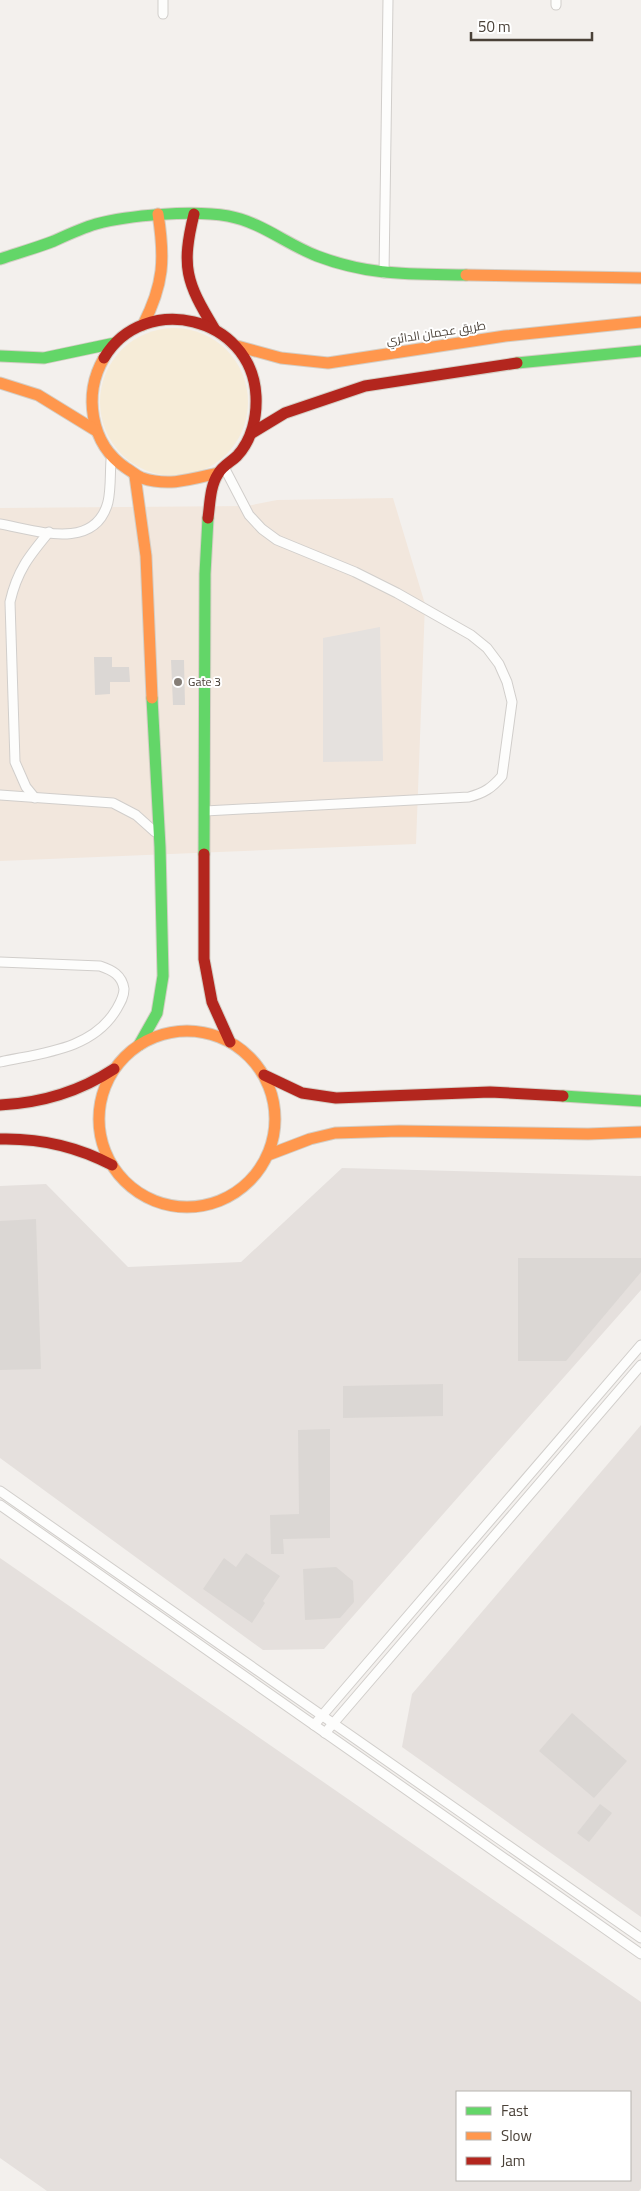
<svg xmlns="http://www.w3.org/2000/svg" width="641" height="2191" viewBox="0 0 641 2191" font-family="'Titillium Web',Cairo,sans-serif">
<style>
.commercial{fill:#f2e7dd}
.industrial{fill:#e5e0dd;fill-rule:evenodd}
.sand{fill:#f6ecd8}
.parking{fill:#e5e1de}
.building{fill:#dbd7d4}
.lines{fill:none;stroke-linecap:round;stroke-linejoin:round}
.lane-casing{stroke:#d1cecb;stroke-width:11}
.fast-casing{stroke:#d4cec5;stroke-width:13}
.slow-casing{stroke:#d4cec5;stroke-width:13}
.jam-casing{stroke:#d4cec5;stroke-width:13}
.lane{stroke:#fdfdfc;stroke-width:9}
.fast{stroke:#63d668;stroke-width:11}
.slow{stroke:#ff974d;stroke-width:11}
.jam{stroke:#b3261e;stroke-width:11}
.poi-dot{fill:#857e77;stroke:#fff;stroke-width:2}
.labels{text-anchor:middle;stroke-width:4;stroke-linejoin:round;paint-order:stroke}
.street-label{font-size:12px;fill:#4a4138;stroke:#fff}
.poi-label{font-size:12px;fill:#4a4138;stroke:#fff;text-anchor:start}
</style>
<rect width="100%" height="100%" fill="#f3f0ed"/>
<!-- commercial -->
<polygon class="commercial" points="393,498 425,604 416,844 0,861 0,508 247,506 277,500"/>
<!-- industrial -->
<g class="industrial">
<polygon points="342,1168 641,1176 641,1290 324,1649 263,1650 0,1458 0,1186 46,1184 128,1267 241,1262"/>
<polygon points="641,1425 641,1917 402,1747 412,1694"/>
<path d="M0 1558 641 2002V2188L639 2191H47L0 2158ZM457 2092H630V2180H457Z"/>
</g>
<!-- sand -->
<circle class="sand" cx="174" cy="402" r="74"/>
<!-- parking -->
<polygon class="parking" points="380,627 383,761 323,762 323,638"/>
<!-- building -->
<g class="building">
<polygon points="94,657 112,657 112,667 129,667 130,682 110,682 110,694 95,695"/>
<polygon points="171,660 184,660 185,705 173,705"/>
<polygon points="36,1219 41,1369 0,1370 0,1221"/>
<polygon points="518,1258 641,1258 641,1272 566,1361 518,1361"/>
<polygon points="443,1384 443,1416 343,1418 343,1386"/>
<polygon points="330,1429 330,1538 283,1539 284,1554 271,1554 270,1515 299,1514 298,1430"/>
<polygon points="246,1553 280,1576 263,1601 265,1603 252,1623 203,1589 224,1558 236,1567"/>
<polygon points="336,1567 353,1581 354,1602 340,1618 305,1620 303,1569"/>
<polygon points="572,1713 627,1761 594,1798 539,1751"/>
<polygon points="600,1804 612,1813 589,1842 577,1833"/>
</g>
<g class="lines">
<!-- lane casing -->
<g class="lane-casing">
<g id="lane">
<polyline points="556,5 556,0"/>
<polyline points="163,14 163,0"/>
<polyline points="384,273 388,0"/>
<path d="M0 524C35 530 95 552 108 502 111 489 110 473 111 460"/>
<polyline points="0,795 113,803 136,815 155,832"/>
<path d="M35 798 26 787 15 762 10 602C17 571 29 556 49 532"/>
<path d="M205 811 469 797C484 793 492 788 502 776L512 702 507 682 499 664 487 648 471 635 397 593 355 572 277 540 262 529 249 515 225 469"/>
<path d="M0 962 100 966C112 970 122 975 124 989 124 997 120 1003 116 1010 92 1050 41 1053 0 1062"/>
<polyline points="0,1491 641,1938"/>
<polyline points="0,1505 641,1954"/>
<polyline points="314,1725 641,1345"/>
<polyline points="325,1733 641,1365"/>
</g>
</g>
<!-- fast casing -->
<g class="fast-casing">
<g id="fast">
<path d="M0 259C18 253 36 248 54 241 67 235 82 228 96 224 129 215 193 210 228 216 261 222 286 244 317 256 370 276 410 274 466 275"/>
<polyline points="0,356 44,358 115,343"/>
<polyline points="517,363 641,351"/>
<polyline points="204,854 205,574 208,518"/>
<polyline points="139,1045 157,1013 163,976 160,847 152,698"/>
<polyline points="563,1096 641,1101"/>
</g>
</g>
<!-- slow casing -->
<g class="slow-casing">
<g id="slow">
<polyline points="466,275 641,278"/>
<path d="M143 325C164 284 165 259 158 214"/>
<polyline points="237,346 281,358 328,363 505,336 641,322"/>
<path d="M104 358C83 394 90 444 126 468 131 471 137 476 142 478 169 487 192 479 218 473"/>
<polyline points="0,383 38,395 95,430"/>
<polyline points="135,476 146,556 152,698"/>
<circle cx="187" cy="1119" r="88"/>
<polyline points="268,1155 310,1139 335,1133 399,1131 588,1134 641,1132"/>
</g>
</g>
<!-- jam casing -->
<g class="jam-casing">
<g id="jam">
<path d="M194 214C181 267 186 282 214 328"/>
<path d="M104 358C144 291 252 316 256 396 257 417 252 440 237 456 231 462 222 466 218 474 210 486 210 504 208 518"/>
<polyline points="252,433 285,413 365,386 517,363"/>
<polyline points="204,854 204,959 212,1002 230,1042"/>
<polyline points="264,1075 302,1093 336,1098 490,1092 563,1096"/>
<path d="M0 1105C42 1103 79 1092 114 1069"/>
<path d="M0 1139C41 1138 76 1146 112 1165"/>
</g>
</g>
<!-- lane -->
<use href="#lane" class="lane"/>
<!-- fast -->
<use href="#fast" class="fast"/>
<!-- slow -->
<use href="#slow" class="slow"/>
<!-- jam -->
<use href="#jam" class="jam"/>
</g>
<!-- markers -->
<circle class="poi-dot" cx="178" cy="682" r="5"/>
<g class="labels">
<!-- street labels -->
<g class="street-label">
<text transform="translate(436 333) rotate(-9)" y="4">طريق عجمان الدائري</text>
</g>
<!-- poi labels -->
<g class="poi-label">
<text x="188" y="686">Gate 3</text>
</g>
</g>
<!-- legend -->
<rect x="456" y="2091" width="175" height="90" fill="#ffffff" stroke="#b7b3af"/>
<rect x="466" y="2107" width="25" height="8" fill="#63d668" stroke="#b7b3af"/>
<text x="501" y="2116" font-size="15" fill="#4a4138">Fast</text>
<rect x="466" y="2132" width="25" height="8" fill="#ff974d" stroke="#b7b3af"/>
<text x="501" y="2141" font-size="15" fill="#4a4138">Slow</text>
<rect x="466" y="2157" width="25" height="8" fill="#b3261e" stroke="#b7b3af"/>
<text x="501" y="2166" font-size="15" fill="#4a4138">Jam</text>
<!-- scale -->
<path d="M471 32v8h121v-8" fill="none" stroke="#4a4138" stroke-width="2.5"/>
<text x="478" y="32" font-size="15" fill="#4a4138" stroke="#ffffff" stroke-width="4" paint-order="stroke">50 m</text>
</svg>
